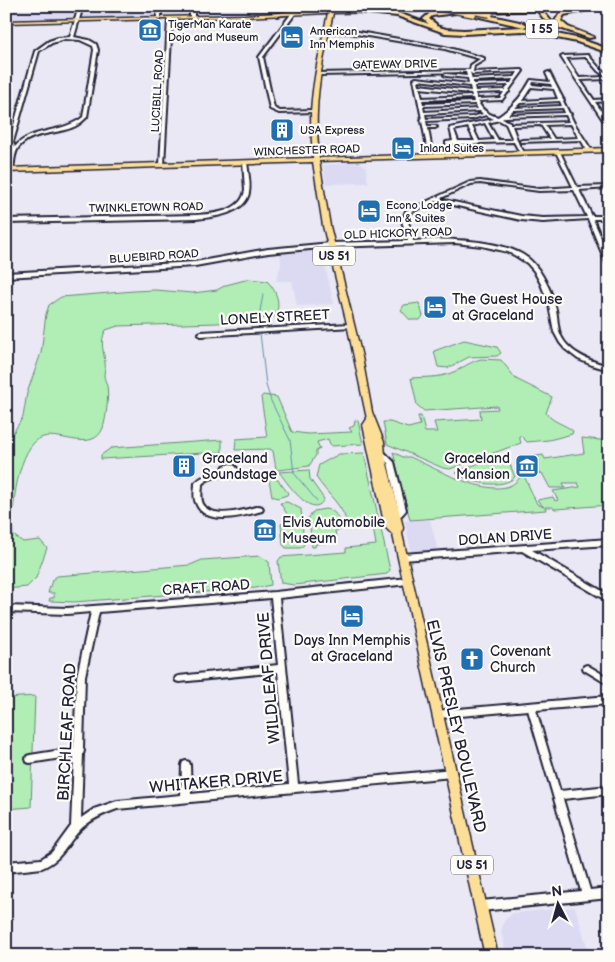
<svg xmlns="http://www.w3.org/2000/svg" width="615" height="962" viewBox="0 0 615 962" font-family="'Balsamiq Sans',sans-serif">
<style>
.built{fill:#dcdaf2}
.green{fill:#b0eeb5;stroke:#698878}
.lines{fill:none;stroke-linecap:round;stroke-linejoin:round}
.stream{stroke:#658da9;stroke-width:1}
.minor-casing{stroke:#22223b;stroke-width:4}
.major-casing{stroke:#22223b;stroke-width:3}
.highway-casing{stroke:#22223b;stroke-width:4}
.minor{fill:#fdfcf7;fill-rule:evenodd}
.major{fill:#fdde96;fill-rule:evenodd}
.highway{fill:#fdde96;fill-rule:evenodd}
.highway-bridge-casing{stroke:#22223b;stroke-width:8;stroke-linecap:butt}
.highway-bridge{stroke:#fdde96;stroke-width:5.5}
.labels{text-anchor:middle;stroke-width:4.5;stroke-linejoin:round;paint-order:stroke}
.far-poi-label{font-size:11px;fill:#22223b;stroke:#fdfcf7;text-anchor:start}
.far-street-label{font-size:11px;fill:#22223b;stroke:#fdfcf7}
.shield{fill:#fdfcf7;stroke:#646373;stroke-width:1}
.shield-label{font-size:12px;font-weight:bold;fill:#22223b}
.poi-label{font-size:14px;fill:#22223b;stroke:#fdfcf7;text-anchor:start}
.street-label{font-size:14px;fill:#22223b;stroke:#fdfcf7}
.near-street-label{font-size:16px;fill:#22223b;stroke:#fdfcf7}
</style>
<rect width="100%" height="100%" fill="#eae8f4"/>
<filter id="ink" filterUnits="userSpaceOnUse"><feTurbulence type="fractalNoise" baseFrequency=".02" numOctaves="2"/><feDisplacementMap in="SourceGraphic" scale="10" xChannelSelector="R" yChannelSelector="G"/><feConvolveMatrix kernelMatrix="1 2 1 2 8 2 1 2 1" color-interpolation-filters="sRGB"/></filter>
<g filter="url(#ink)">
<!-- built -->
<g class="built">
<polygon points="6,6 248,6 249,14 6,20"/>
<polygon points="360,162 366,167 368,183 326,184 323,165"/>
<polygon points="321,249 334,304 297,306 292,281 276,281 281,265 280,253"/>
<polygon points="430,519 438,551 414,552 411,551 405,521"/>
<polygon points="575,907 590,956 507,956 501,932 504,921 513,913"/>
</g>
<!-- green -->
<g class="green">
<path d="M249 279 267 281C277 291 282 306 274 317L217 323 118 326 106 330C99 342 104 350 105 363 106 367 104 371 104 375 104 378 106 382 107 386 109 395 106 419 103 428 93 453 61 432 43 437 17 445 11 512 13 535L23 542 40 540 47 548 36 578 27 587 6 589V444L23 417 27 393 41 353 46 314 49 305 61 297 134 291 155 290 193 293 217 290 226 285Z"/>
<polygon points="419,303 423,316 420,320 410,320 401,310 404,305"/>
<polygon points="464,340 497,347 501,353 497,356 469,357 448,368 438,367 434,351"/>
<path d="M481 359 501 360 516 379 552 397 546 413C554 423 563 423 573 431L572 434 549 440 527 442 521 436H519L521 443 450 469 443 468 387 444 383 422H390L408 428 420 425 418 416H421L425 432H437L434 422 481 419 480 410 498 409 497 406 424 411 417 405 411 378C424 377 439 378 451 373 462 369 469 362 481 359Z"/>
<polygon points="263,395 277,397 292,432 308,434 352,432 349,428 354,426 355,420 358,421 363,444 331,446 328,439 317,442 320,449 316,451 316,455 309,466 279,470 276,469 273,451 270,449 235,450 236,439 267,437 261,397"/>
<path d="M582 438 609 441V505L555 509 552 507H545L546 510 410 520 393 452 403 457H410C433 467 502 507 520 477L519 469H521L537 504 544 507 537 500 553 497 555 501 558 500 553 491 580 487 578 483H563L565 488H550L542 473 533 474 531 470H534L533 467 536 466 531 457 543 455 545 459 584 453Z"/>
<polygon points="222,440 222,452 101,459 101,455 111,448"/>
<path d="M364 453 390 570 387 574 294 585 281 583 278 561 281 557 346 552V548L376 545 373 527 348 528C345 506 327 495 316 477L319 465 339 454Z"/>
<path d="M499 456 508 459 515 477C502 490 470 483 456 473L460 470Z"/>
<path d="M309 470 310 479 324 499C313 522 286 481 279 472Z"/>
<polygon points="271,478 278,480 288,493 287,495 278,498 272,496 269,480"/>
<polygon points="287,502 301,509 304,545 300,548 286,548 283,545 281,524 291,520 280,503"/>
<path d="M325 509C337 510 339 519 341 530L335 531 337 542 316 544 315 547H312L309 517 314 511Z"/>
<polygon points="260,556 269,562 271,585 256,588 74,602 49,601 50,598 54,598 54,593 48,593 52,580 57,576 190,565 202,560"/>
<polygon points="35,696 31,807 6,809 6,698"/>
</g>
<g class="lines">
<!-- stream -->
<g class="stream">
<polyline points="260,329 260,311 263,295"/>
<polyline points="260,333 266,385 271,401 290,440 294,473 317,501"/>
</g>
<!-- minor casing -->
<g class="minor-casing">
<g id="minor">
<path d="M79 6H83L74 37 89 40 96 44 98 50 87 117C82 122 77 126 71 128 54 135 27 132 17 150 14 156 14 164 13 170L9 171 10 160 12 152 9 142 35 51 49 41 58 38 70 37ZM65 39 80 40 93 46 94 50 83 117C62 134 31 127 15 147L13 142 39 51 52 43Z"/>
<polygon points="157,6 161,6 161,19 159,20 157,19"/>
<polygon points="190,6 194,6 194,18 192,19 190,18"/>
<polygon points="297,6 301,6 263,57 274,108 280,111 314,110 316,111 314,112 279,113 270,109 259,57"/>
<polygon points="170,18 172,19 164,165 162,166 160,165 168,19"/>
<path d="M327 30H347L445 47 484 58V60L474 66 473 72 522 70 523 71 509 90V92H508L502 100 478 101 480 103 479 104C484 112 490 115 498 117 512 108 523 95 531 80L550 82 546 73 549 72 563 99 564 100 563 101 569 113 571 114 570 115 574 123 592 151 588 152 581 140 520 142V141L522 140 550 139 541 125 512 126 519 145 524 152 522 153H520L514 142 480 143 478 144H446V142L453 141 450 128 494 119 486 115 472 119 426 121 427 126H435L437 127 435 128H428L432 151 428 152 422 121 421 120 422 119 414 79 416 78 469 84 468 78 446 76 444 75 446 74 467 76 466 72 318 75 316 74 318 73 470 70 471 65 480 59 445 49 350 33 326 32 325 31ZM470 72 472 74 518 72 515 77 472 79ZM513 79 511 83 473 84V81ZM418 80 470 86 471 91 419 85ZM533 82 551 84 552 87 532 85ZM509 85 505 90 475 91 474 86ZM531 87 554 89 558 99 522 101ZM420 88 471 93 472 96 422 98ZM504 92 500 98 477 99 475 93ZM473 98 474 102 423 104 422 100ZM560 101 562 106 515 108 520 103ZM475 104 478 109 424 112 423 106ZM563 108 565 113 508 115 513 110ZM480 111 483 114 472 117 426 119 425 114ZM566 115 569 122 510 124V122L502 119 505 117ZM499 120 506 124 513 140H498L488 123ZM485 123 494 140 479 141 472 126ZM571 124 579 138 554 139 545 125ZM468 127 475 141H458L454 130Z"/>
<path d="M588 55 600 69 609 75V79L580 80 594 100 609 99V101L595 102 609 122V127L607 126 561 57 563 56ZM586 57 598 71 606 77 579 78 566 58Z"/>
<path d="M556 151 560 152 577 187 609 186V188L579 190 592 216H609V219H593L609 256V265L606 263 588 219 543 222 521 220 435 201 410 213 408 221 413 241C427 240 442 239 456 240 477 241 512 245 529 259 542 270 553 294 556 310 558 318 557 328 561 336 569 353 592 362 609 366V370L592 365 578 359 565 349 560 343 554 332 549 305 541 284 534 271 527 263 516 256 508 252 482 246 455 243 331 247 268 253 195 266 6 277V273L195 262 268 249 331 243 408 241 402 221 406 211 470 182 480 181 539 189 573 187 556 152ZM480 183 539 191 574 190 587 217 543 218 521 216 439 199 471 184Z"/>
<path d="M243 161 247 162C248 172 251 184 249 193 245 214 213 217 196 219L6 223V219L196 215C213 214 242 212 245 190Z"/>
<polygon points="350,324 352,325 352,327 201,336 198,334 201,332"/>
<path d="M380 452H384L394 462 406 510C403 514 398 520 392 519L391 517 398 509 388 463 379 454Z"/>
<path d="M230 464C237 465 243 474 233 478 229 479 225 476 221 476 214 477 207 479 202 484 202 490 200 498 203 504 211 520 246 510 259 506L262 507 263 509 262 511C243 516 205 527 196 503 193 497 195 489 195 483 202 475 211 474 222 471L224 466ZM230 468 232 471 230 474 228 471Z"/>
<polygon points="609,539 609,545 532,550 609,595 609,602 522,551 403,560 400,559 399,557 400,555 403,554"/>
<path d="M408 578 411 579 412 581 411 583 408 584 279 598 298 784 452 769 455 770 456 773 455 776 452 777 117 809C103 814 89 820 79 831 65 846 63 859 42 868L6 872V862L41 859 52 852 71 826 74 756 30 763 27 762 26 759 27 756 30 755 74 748 77 676 91 612 67 614 6 612V606L67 608 275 592ZM271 598 278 665 179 676 176 677 175 679 176 681 179 682 278 672 289 784 191 794 190 765 189 762 186 761 183 762 182 765 181 795 117 801 94 809 81 818 83 754 84 751 83 748 85 676 99 612Z"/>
<polygon points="587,665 609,678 609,685 584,670 583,668 584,666"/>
<polygon points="609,696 609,704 536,710 560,791 609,786 609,794 563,799 590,890 609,888 609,898 481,911 478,909 476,906 478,903 481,901 581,891 528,710 438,718 435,717 434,714 435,711"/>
</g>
</g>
<!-- major casing -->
<g class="major-casing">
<g id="major">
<path d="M330 6H334L333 10 448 9 450 10 448 11 333 13C326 46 318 78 317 112 316 127 318 143 319 158L609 148V152L319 161 330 226 362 357 372 412 384 442 385 456 403 527 402 534 498 956H485L393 535 385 527 363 425 367 419 347 324 323 226 313 162 6 172V168L313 158C312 143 311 127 311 112 313 78 321 46 328 13L245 17 6 23V21L245 15 329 10Z"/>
<polygon points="609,6 609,8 496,12 469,11 467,10 469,9 503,9"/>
</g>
</g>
<!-- highway casing -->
<g class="highway-casing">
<g id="highway">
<polygon points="313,6 325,6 277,16 274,14"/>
<polygon points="482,6 539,7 552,22 558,24 555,21 560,13 594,7 594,9 564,15 561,21 568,27 594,37 589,38 548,24 537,10"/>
<polygon points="360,9 398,13 429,24 423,19 430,13 462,9 464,12 432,16 429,19 436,24 436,26 446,29 464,30 522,27 576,38 609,49 609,53 577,42 522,31 464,34 445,33 397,16 358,12"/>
<polygon points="473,12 524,23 527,25 524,27 471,15 470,14"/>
</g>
</g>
<!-- minor -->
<use href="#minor" class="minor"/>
<!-- major -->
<use href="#major" class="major"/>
<!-- highway -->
<use href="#highway" class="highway"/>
<!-- highway-bridge casing -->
<g class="highway-bridge-casing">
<g id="highway-bridge">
<polyline points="436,7 473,14"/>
<polyline points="466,10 490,14"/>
</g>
</g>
<!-- highway-bridge -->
<use href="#highway-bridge" class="highway-bridge"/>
</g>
</g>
<!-- icons -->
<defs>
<g id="museum-square" transform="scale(1.25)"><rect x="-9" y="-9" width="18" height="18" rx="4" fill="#1f6fb2" stroke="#fdfcf7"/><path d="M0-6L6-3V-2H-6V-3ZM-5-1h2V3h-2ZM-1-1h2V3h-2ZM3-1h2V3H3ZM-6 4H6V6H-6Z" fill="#fff"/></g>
<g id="hotel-square" transform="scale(1.25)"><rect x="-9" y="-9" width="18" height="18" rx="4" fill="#1f6fb2" stroke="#fdfcf7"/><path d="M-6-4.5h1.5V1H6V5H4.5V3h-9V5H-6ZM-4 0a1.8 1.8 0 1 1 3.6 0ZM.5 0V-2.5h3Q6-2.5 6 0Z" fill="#fff"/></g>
<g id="building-square" transform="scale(1.25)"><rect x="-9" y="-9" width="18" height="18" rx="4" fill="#1f6fb2" stroke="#fdfcf7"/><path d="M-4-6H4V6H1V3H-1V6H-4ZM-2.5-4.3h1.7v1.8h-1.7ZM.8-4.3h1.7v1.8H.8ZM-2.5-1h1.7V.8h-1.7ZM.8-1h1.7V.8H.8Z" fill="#fff"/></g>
<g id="church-square" transform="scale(1.25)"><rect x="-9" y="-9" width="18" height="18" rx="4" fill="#1f6fb2" stroke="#fdfcf7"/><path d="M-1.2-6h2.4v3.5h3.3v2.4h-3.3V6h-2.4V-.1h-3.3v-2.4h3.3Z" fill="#fff"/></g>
</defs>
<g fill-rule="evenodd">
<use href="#museum-square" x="150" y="30"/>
<use href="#hotel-square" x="292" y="37"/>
<use href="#building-square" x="282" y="130"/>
<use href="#hotel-square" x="403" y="148"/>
<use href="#hotel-square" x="369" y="211"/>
<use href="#hotel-square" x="435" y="307"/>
<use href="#building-square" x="184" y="466"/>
<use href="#museum-square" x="527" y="466"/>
<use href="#museum-square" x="265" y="530"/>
<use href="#hotel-square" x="352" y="616"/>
<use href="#church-square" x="472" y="659"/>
</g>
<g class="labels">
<!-- far-poi labels -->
<g class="far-poi-label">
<text x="168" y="28">TigerMan Karate<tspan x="168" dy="13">Dojo and Museum</tspan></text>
<text x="310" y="35">American<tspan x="310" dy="13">Inn Memphis</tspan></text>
<text x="300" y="134">USA Express</text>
<text x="420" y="152">Inland Suites</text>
<text x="386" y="209">Econo Lodge<tspan x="386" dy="13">Inn &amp; Suites</tspan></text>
</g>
<!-- far-street labels -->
<g class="far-street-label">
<text transform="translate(395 64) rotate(-1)" y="4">GATEWAY DRIVE</text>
<text transform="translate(157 91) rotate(-87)" y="4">LUCIBILL ROAD</text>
<text transform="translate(307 150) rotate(-2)" y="4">WINCHESTER ROAD</text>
<text transform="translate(146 207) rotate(-1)" y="4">TWINKLETOWN ROAD</text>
<text transform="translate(398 233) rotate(-2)" y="4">OLD HICKORY ROAD</text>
<text transform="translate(154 256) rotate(-4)" y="4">BLUEBIRD ROAD</text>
</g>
<!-- shield labels -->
<g class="shield">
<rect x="526" y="19.5" width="32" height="19" rx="4"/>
<rect x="313" y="246.5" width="42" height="19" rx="4"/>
<rect x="451" y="855.5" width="42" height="19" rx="4"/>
</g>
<g class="shield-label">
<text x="542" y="33">I 55</text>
<text x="334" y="260">US 51</text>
<text x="472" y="869">US 51</text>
</g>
<!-- poi labels -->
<g class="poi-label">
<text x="452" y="304">The Guest House<tspan x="452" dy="16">at Graceland</tspan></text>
<text x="202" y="463">Graceland<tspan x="202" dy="16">Soundstage</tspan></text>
<text x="510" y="463" text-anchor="end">Graceland<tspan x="510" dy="16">Mansion</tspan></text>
<text x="282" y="527">Elvis Automobile<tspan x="282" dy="16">Museum</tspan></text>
<text x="352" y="645" text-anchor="middle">Days Inn Memphis<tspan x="352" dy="16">at Graceland</tspan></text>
<text x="490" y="656">Covenant<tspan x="490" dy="16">Church</tspan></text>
</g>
<!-- street labels -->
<g class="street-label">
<text transform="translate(275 317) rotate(-3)" y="5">LONELY STREET</text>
<text transform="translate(505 537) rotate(-4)" y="5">DOLAN DRIVE</text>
<text transform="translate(206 587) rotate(-4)" y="5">CRAFT ROAD</text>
</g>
<!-- near-street labels -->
<g class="near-street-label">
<text transform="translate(268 678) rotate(-95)" y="6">WILDLEAF DRIVE</text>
<text transform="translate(457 726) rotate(77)" y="6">ELVIS PRESLEY BOULEVARD</text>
<text transform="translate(66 732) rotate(-87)" y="6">BIRCHLEAF ROAD</text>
<text transform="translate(216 781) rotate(-5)" y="6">WHITAKER DRIVE</text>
</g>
</g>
<!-- margin -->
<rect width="615" height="962" fill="none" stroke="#fdfcf7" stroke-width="25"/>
<rect x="12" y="12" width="590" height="937" fill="none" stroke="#22223b" stroke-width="2" filter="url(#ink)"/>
<!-- north arrow -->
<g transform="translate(558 904) rotate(354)" stroke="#fdfcf7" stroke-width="4" paint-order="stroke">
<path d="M0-4L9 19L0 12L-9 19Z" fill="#22223b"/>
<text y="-8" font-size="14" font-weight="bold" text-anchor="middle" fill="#22223b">N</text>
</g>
</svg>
